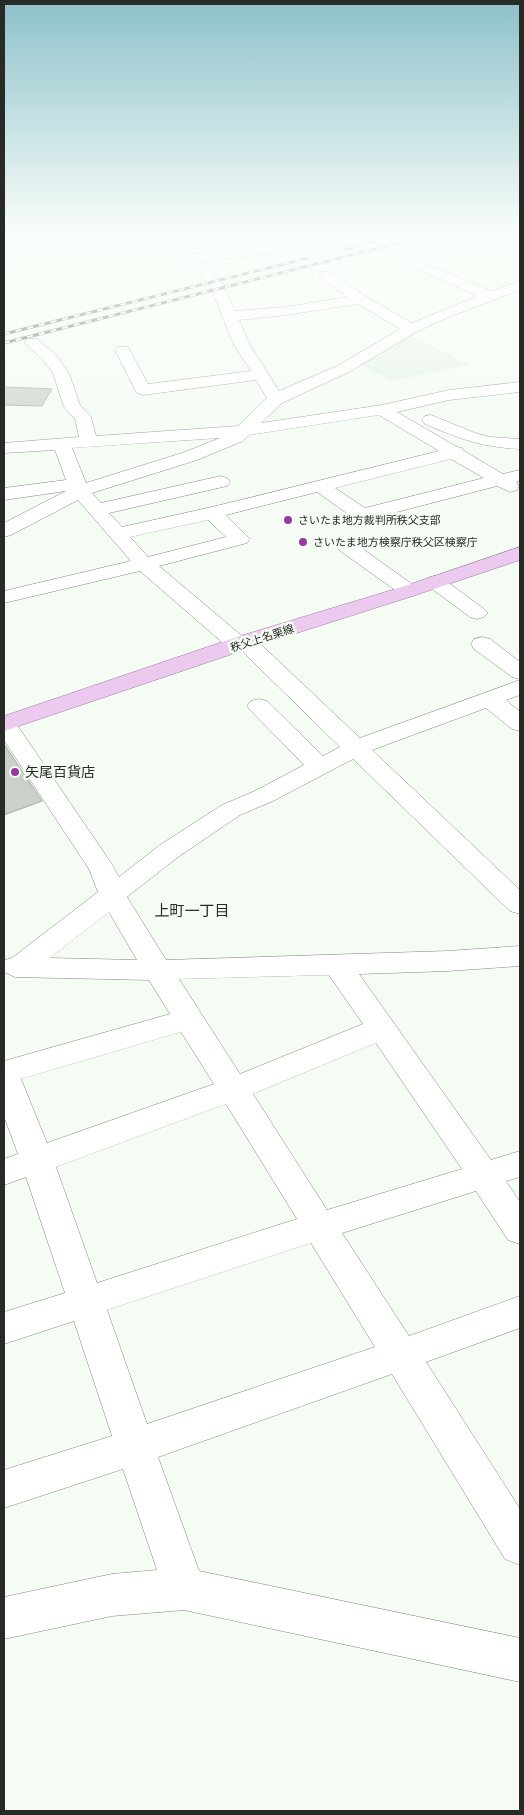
<svg xmlns="http://www.w3.org/2000/svg" width="524" height="1815" viewBox="0 0 524 1815" font-family="Inter,'Noto Sans JP',sans-serif">
<style>
.built{fill:#e6f3e4}
.building{fill:#cad1c9;stroke:#a3aaa2}
.lines{fill:none;stroke-linecap:round;stroke-linejoin:round}
.minor-casing{stroke:#818880;stroke-width:1}
.major-casing{stroke:#9f7aa2;stroke-width:1}
.minor{fill:#fff;fill-rule:evenodd}
.major{fill:#ecc9ef;fill-rule:evenodd}
.rail-casing{stroke:#636762;stroke-width:3}
.rail{stroke:#f4fcf3;stroke-width:2;stroke-dasharray:6;stroke-linecap:butt}
.poi-dot{fill:#9839a1;stroke:#f4fcf3;stroke-width:2}
.labels{text-anchor:middle;stroke-width:5;stroke-linejoin:round;paint-order:stroke}
.far-poi-label{font-size:11px;fill:#272a26;stroke:#f4fcf3;text-anchor:start}
.far-street-label{font-size:11px;fill:#272a26;stroke:#f4fcf3}
.poi-label{font-size:14px;fill:#272a26;stroke:#f4fcf3;text-anchor:start}
.neighbourhood-label{font-size:15px;fill:#272a26;stroke:#f4fcf3}
</style>
<rect width="100%" height="100%" fill="#f4fcf3"/>
<!-- built -->
<polygon class="built" points="405,332 469,365 392,381 354,362"/>
<!-- building -->
<g class="building">
<polygon points="4,387 52,389 42,406 4,405"/>
<polygon points="4,744 42,801 4,815"/>
</g>
<g class="lines">
<!-- minor casing -->
<g class="minor-casing">
<g id="minor">
<polygon points="27,236 47,236 45,239 4,252 4,244"/>
<path d="M161 236H175L193 254 338 239 335 236H350L356 242 349 246 200 261 222 282 235 311 286 307 347 297 321 278 319 275 321 272H331L365 296 412 323 478 296 410 266 408 263 415 259 491 291 520 281V290L446 318 416 332 349 372 282 403 261 423 382 405 449 390 520 382V392L449 400 397 412 457 447 462 448 464 451 503 474 520 470V480L516 482 519 486 517 490 510 492 497 486 362 521 355 519 317 492 226 515 250 539 247 543 159 566 242 636 253 637 360 738 520 680V695L506 700 520 712V731L512 729 486 708 372 750 520 890V914L510 911 353 759 273 801 240 815 178 857 127 897 166 960 448 951 520 946V966L448 971 359 974 491 1160 520 1151V1177L506 1181 520 1202V1244L508 1240 476 1191 342 1233 409 1336 520 1296V1328L426 1362 520 1509V1565L505 1559 392 1374 158 1457 199 1571 520 1638V1682L184 1610 112 1616 4 1639V1597L112 1574 157 1570 123 1469 4 1508V1470L112 1436 74 1321 4 1344V1312L65 1293 26 1177 4 1185V1159L18 1154 4 1116V1061L170 1014 149 980 15 977 4 972 5 960 12 958 98 892 89 869 4 740V717L13 719 111 863 119 877 160 845 222 805 255 791 304 765 251 711 247 706 251 701 259 699 267 701 323 756 340 747 242 651 231 650 140 571 4 603V591L131 561 78 500 11 535 4 537V523L66 491 4 500V488L66 480 55 450 4 453V443L79 437 75 419 64 407 53 373 43 360 24 342 27 339H37L55 354 69 373 80 405 91 417 96 436 238 426 267 398 256 380 143 395 137 393 135 390 115 350 118 347H128L148 384 251 371 234 345 209 284 170 248 131 253 124 249 131 245 164 240ZM358 304 400 329 337 366 279 391 250 345 239 320 286 315ZM379 415 439 451 212 507 122 527 109 513 227 486 230 482 227 478 221 476 101 503 92 493 197 460 243 441 249 435ZM220 438 185 452 86 483 72 448ZM451 459 484 478 365 508 335 488ZM208 520 226 537 148 557 130 537ZM109 912 137 960 50 958ZM329 975 363 1024 240 1074 179 979ZM181 1032 214 1084 47 1143 21 1079ZM376 1043 462 1169 327 1210 253 1094ZM226 1104 297 1219 97 1283 56 1167ZM311 1243 375 1347 147 1424 107 1310Z"/>
<polygon points="468,236 505,236 498,240 445,247 438,243 445,239"/>
<path d="M431 415 475 433 490 437 520 439V449C481 447 460 439 425 424L422 420 425 416Z"/>
<polygon points="346,540 353,542 416,587 419,591 416,595 409,597 402,595 339,550 336,546 339,542"/>
<polygon points="435,576 442,578 484,609 488,613 484,617 477,619 470,617 428,586 425,582 428,578"/>
<polygon points="482,637 490,639 520,662 520,679 512,677 474,649 471,644 474,639"/>
</g>
</g>
<!-- major casing -->
<g class="major-casing">
<polygon id="major" points="520,547 520,560 416,595 253,647 4,731 4,716 237,637 402,587"/>
</g>
<!-- minor -->
<use href="#minor" class="minor"/>
<!-- major -->
<use href="#major" class="major"/>
<!-- rail casing -->
<g class="rail-casing">
<g id="rail">
<polyline points="340,251 393,236"/>
<polyline points="4,334 308,258"/>
<polyline points="4,343 427,236"/>
</g>
</g>
<!-- rail -->
<use href="#rail" class="rail"/>
</g>
<!-- sky -->
<linearGradient id="sky" x2="0" y2="1"><stop stop-color="#8dc1ca"/><stop offset="0.48" stop-color="#fafefa"/><stop offset="1" stop-color="#fafefa" stop-opacity="0"/></linearGradient>
<rect width="524" height="490" fill="url(#sky)"/>
<!-- markers -->
<g class="poi-dot">
<circle cx="288" cy="520" r="5"/>
<circle cx="303" cy="542" r="5"/>
<circle cx="15" cy="772" r="5"/>
</g>
<g class="labels">
<!-- far-poi labels -->
<g class="far-poi-label">
<text x="298" y="524">さいたま地方裁判所秩父支部</text>
<text x="313" y="546">さいたま地方検察庁秩父区検察庁</text>
</g>
<!-- far-street labels -->
<g class="far-street-label">
<text transform="translate(262 638) rotate(-18)" y="4">秩父上名栗線</text>
</g>
<!-- poi labels -->
<g class="poi-label">
<text x="25" y="777">矢尾百貨店</text>
</g>
<!-- neighbourhood labels -->
<g class="neighbourhood-label">
<text x="192" y="916">上町一丁目</text>
</g>
</g>
<!-- border -->
<rect width="524" height="1815" fill="none" stroke="#272a26" stroke-width="10"/>
</svg>
